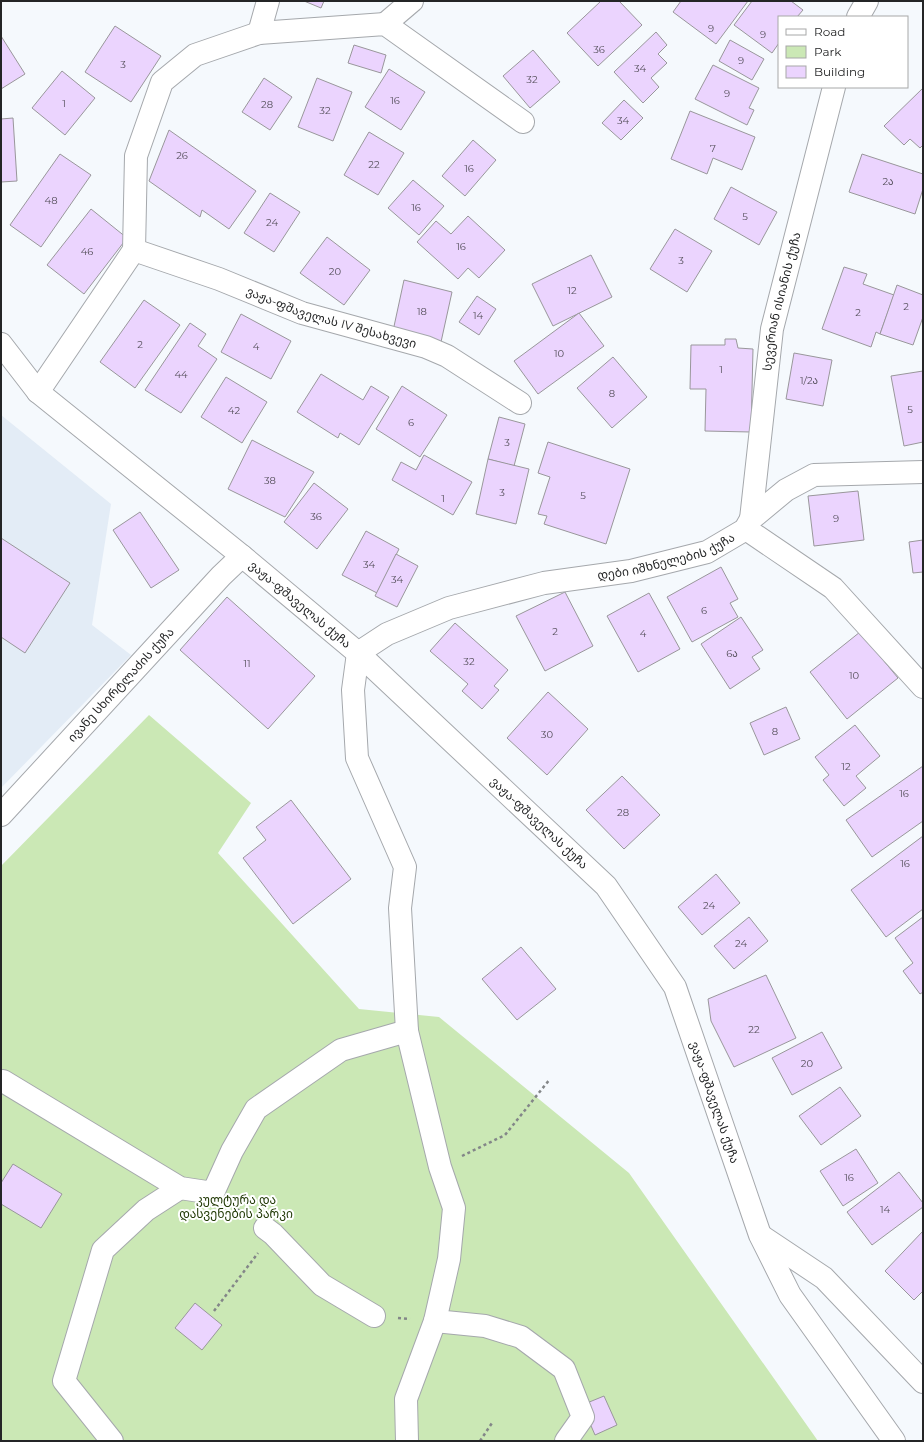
<svg xmlns="http://www.w3.org/2000/svg" width="924" height="1442" viewBox="0 0 924 1442" font-family="Montserrat,'Noto Sans Georgian',sans-serif">
<style>
.built{fill:#e3ecf6}
.green{fill:#cbe8b5}
.building{fill:#ebd4fe;stroke:#99979b}
.lines{fill:none;stroke-linecap:round;stroke-linejoin:round}
.minor-casing{stroke:#a5a8ac;stroke-width:24}
.path{stroke:#838688;stroke-width:2.5;stroke-dasharray:3 3;stroke-linecap:butt}
.minor{stroke:#fff;stroke-width:22}
.labels{text-anchor:middle;stroke-width:4;stroke-linejoin:round;paint-order:stroke}
.number-label{font-size:10px;fill:#56515c}
.street-label{font-size:12px;fill:#242526;stroke:#fff}
.park-label{font-size:12px;fill:#223a06;stroke:#fff}
</style>
<rect width="100%" height="100%" fill="#f5f9fd"/>
<!-- built -->
<polygon class="built" points="1,415 111,504 92,625 131,655 1,788"/>
<!-- green -->
<polygon class="green" points="149,715 251,803 218,853 359,1009 439,1017 629,1173 818,1441 1,1441 1,866"/>
<!-- building -->
<g class="building">
<polygon points="304,1 324,1 321,8"/>
<polygon points="601,1 619,1 642,25 598,66 567,33"/>
<polygon points="681,1 748,1 716,44 673,12"/>
<polygon points="752,1 791,1 803,10 797,17 779,17 779,43 772,53 734,25"/>
<polygon points="115,26 161,56 131,102 85,72"/>
<polygon points="656,32 667,45 658,54 667,63 651,78 659,87 643,103 614,72"/>
<polygon points="1,36 25,74 1,89"/>
<polygon points="730,40 764,59 752,80 719,61"/>
<polygon points="354,45 386,55 381,73 348,63"/>
<polygon points="533,50 560,82 530,108 503,76"/>
<polygon points="713,65 759,88 749,108 754,110 747,125 695,99"/>
<polygon points="389,69 425,92 401,130 365,107"/>
<polygon points="62,71 95,98 65,135 32,108"/>
<polygon points="264,78 292,97 270,130 242,112"/>
<polygon points="317,78 352,92 333,141 298,127"/>
<polygon points="923,88 923,145 920,148 910,139 904,145 884,126"/>
<polygon points="624,100 643,118 621,140 602,123"/>
<polygon points="690,111 755,137 742,170 713,158 707,174 671,159"/>
<polygon points="13,118 17,181 1,182 1,119"/>
<polygon points="169,130 256,191 229,229 202,210 200,217 149,181"/>
<polygon points="369,132 404,153 378,195 344,175"/>
<polygon points="473,140 496,160 465,196 442,176"/>
<polygon points="60,154 91,175 41,247 10,225"/>
<polygon points="862,154 923,174 923,189 915,214 849,192"/>
<polygon points="413,180 444,206 419,235 388,208"/>
<polygon points="731,187 777,212 759,245 714,219"/>
<polygon points="270,193 300,212 274,252 244,233"/>
<polygon points="91,209 127,238 84,294 47,265"/>
<polygon points="468,216 505,250 479,278 468,268 458,279 417,242 436,221 451,234"/>
<polygon points="675,229 712,251 687,292 650,269"/>
<polygon points="327,237 370,270 344,305 300,273"/>
<polygon points="591,255 612,297 553,326 532,284"/>
<polygon points="844,267 867,274 863,284 894,295 880,334 876,332 871,347 822,329"/>
<polygon points="404,280 452,292 441,342 393,331"/>
<polygon points="897,285 923,295 923,317 913,345 880,334"/>
<polygon points="477,296 496,309 479,335 459,322"/>
<polygon points="144,300 180,325 135,388 100,362"/>
<polygon points="579,313 604,346 538,394 514,361"/>
<polygon points="241,314 291,341 271,379 221,352"/>
<polygon points="190,323 206,334 198,346 217,359 181,413 145,390"/>
<polygon points="725,339 736,339 738,348 753,349 751,432 705,431 706,389 690,389 691,345 725,345"/>
<polygon points="794,353 832,360 823,406 786,399"/>
<polygon points="613,357 647,397 612,428 577,388"/>
<polygon points="923,371 923,442 904,446 891,376"/>
<polygon points="321,374 363,400 371,386 389,397 359,445 340,433 338,438 297,412"/>
<polygon points="226,377 267,402 242,443 201,417"/>
<polygon points="402,386 447,415 420,457 376,429"/>
<polygon points="499,417 525,424 514,466 488,459"/>
<polygon points="252,440 314,472 285,517 228,489"/>
<polygon points="548,442 630,469 606,544 544,524 547,516 538,514 550,477 538,473"/>
<polygon points="424,455 472,482 453,515 392,480 401,462 416,470"/>
<polygon points="488,459 529,469 516,524 476,514"/>
<polygon points="314,483 348,509 317,549 284,522"/>
<polygon points="858,491 864,540 814,546 808,496"/>
<polygon points="140,512 179,570 151,588 113,530"/>
<polygon points="366,531 399,549 377,593 342,575"/>
<polygon points="1,538 70,583 25,653 1,637"/>
<polygon points="923,540 923,572 913,573 909,542"/>
<polygon points="396,554 418,566 397,607 375,596"/>
<polygon points="721,567 738,599 730,603 738,617 692,642 667,597"/>
<polygon points="565,592 593,646 545,671 516,616"/>
<polygon points="649,593 680,649 638,672 607,616"/>
<polygon points="227,597 315,676 268,729 180,650"/>
<polygon points="741,617 763,650 752,657 760,669 730,689 701,644"/>
<polygon points="455,623 508,670 494,686 499,690 482,709 462,691 468,684 430,651"/>
<polygon points="860,632 898,678 847,719 810,672"/>
<polygon points="548,692 588,729 547,775 507,738"/>
<polygon points="786,707 800,739 764,755 750,723"/>
<polygon points="855,725 880,756 856,776 866,788 844,806 823,780 829,775 815,757"/>
<polygon points="923,766 923,821 872,857 846,820"/>
<polygon points="622,776 660,815 624,849 586,810"/>
<polygon points="291,800 351,879 293,924 243,858 266,840 256,827"/>
<polygon points="923,836 923,909 886,937 851,890"/>
<polygon points="716,874 740,903 702,935 678,907"/>
<polygon points="749,917 768,941 734,969 714,946"/>
<polygon points="923,917 923,992 920,994 903,971 913,963 895,938"/>
<polygon points="521,947 556,989 517,1020 482,979"/>
<polygon points="766,975 796,1038 734,1067 711,1021 708,999"/>
<polygon points="822,1032 842,1068 792,1095 772,1058"/>
<polygon points="840,1087 861,1116 821,1145 799,1116"/>
<polygon points="856,1149 878,1183 843,1206 820,1171"/>
<polygon points="13,1164 62,1194 41,1228 1,1204 1,1183"/>
<polygon points="899,1172 923,1203 923,1207 872,1245 847,1212"/>
<polygon points="923,1231 923,1291 914,1300 885,1271"/>
<polygon points="195,1303 222,1325 202,1350 175,1328"/>
<polygon points="604,1396 617,1425 595,1435 582,1405"/>
</g>
<g class="lines">
<!-- minor casing -->
<g class="minor-casing">
<g id="minor">
<polyline points="858,17 867,1"/>
<polyline points="385,24 412,1"/>
<polyline points="259,33 268,1"/>
<path id="s1" d="M134 250 219 279 302 313 426 347 447 356 520 403"/>
<path id="s2" d="M1 344 38 392 242 556 358 653 606 886 675 987 760 1235 790 1295 894 1441"/>
<polyline points="38,392 134,250 136,156 162,82 195,55 259,33 385,24 523,122"/>
<path id="s3" d="M751 519 772 329 834 87"/>
<polyline points="747,526 751,519 786,490 814,475 923,472"/>
<polyline points="746,529 833,588 923,687"/>
<path id="s4" d="M1 815 221 576 242 556"/>
<polyline points="3,1081 180,1188 213,1193 232,1151 256,1109 341,1050 407,1031"/>
<polyline points="265,1228 273,1234 322,1285 374,1316"/>
<polyline points="761,1236 824,1278 923,1382"/>
<polyline points="435,1321 485,1326 521,1337 564,1369 583,1417 566,1441"/>
<polyline points="112,1441 64,1381 103,1250 146,1210 180,1188"/>
<path id="s5" d="M407 1441 406 1399 435 1321 449 1259 454 1208 440 1167 407 1031 400 908 405 867 357 758 353 690 358 653 387 634 449 608 544 583 631 571 707 552 746 529"/>
</g>
</g>
<!-- path -->
<g class="path">
<polyline points="462,1156 505,1135 550,1079"/>
<polyline points="232,1206 245,1214"/>
<polyline points="214,1311 258,1253"/>
<polyline points="398,1318 410,1319"/>
<polyline points="480,1441 492,1423"/>
</g>
<!-- minor -->
<use href="#minor" class="minor"/>
</g>
<g class="labels">
<!-- number labels -->
<g class="number-label">
<text x="711" y="32">9</text>
<text x="763" y="38">9</text>
<text x="599" y="53">36</text>
<text x="741" y="64">9</text>
<text x="123" y="68">3</text>
<text x="640" y="72">34</text>
<text x="532" y="83">32</text>
<text x="727" y="97">9</text>
<text x="395" y="104">16</text>
<text x="64" y="107">1</text>
<text x="267" y="108">28</text>
<text x="325" y="114">32</text>
<text x="623" y="124">34</text>
<text x="713" y="152">7</text>
<text x="182" y="159">26</text>
<text x="374" y="168">22</text>
<text x="469" y="172">16</text>
<text x="888" y="185">2ა</text>
<text x="51" y="204">48</text>
<text x="416" y="211">16</text>
<text x="745" y="220">5</text>
<text x="272" y="226">24</text>
<text x="461" y="250">16</text>
<text x="87" y="255">46</text>
<text x="681" y="264">3</text>
<text x="335" y="275">20</text>
<text x="572" y="294">12</text>
<text x="906" y="310">2</text>
<text x="422" y="315">18</text>
<text x="858" y="316">2</text>
<text x="478" y="319">14</text>
<text x="140" y="348">2</text>
<text x="256" y="350">4</text>
<text x="559" y="357">10</text>
<text x="721" y="373">1</text>
<text x="181" y="378">44</text>
<text x="809" y="384">1/2ა</text>
<text x="612" y="397">8</text>
<text x="910" y="413">5</text>
<text x="234" y="414">42</text>
<text x="411" y="426">6</text>
<text x="507" y="446">3</text>
<text x="270" y="484">38</text>
<text x="502" y="496">3</text>
<text x="583" y="499">5</text>
<text x="443" y="502">1</text>
<text x="316" y="520">36</text>
<text x="836" y="522">9</text>
<text x="369" y="568">34</text>
<text x="397" y="583">34</text>
<text x="704" y="614">6</text>
<text x="555" y="635">2</text>
<text x="643" y="637">4</text>
<text x="732" y="657">6ა</text>
<text x="469" y="665">32</text>
<text x="247" y="667">11</text>
<text x="854" y="679">10</text>
<text x="775" y="735">8</text>
<text x="547" y="738">30</text>
<text x="846" y="770">12</text>
<text x="904" y="797">16</text>
<text x="623" y="816">28</text>
<text x="905" y="867">16</text>
<text x="709" y="909">24</text>
<text x="741" y="947">24</text>
<text x="754" y="1033">22</text>
<text x="807" y="1067">20</text>
<text x="849" y="1181">16</text>
<text x="885" y="1213">14</text>
</g>
<!-- street labels -->
<g class="street-label">
<text dy="4" stroke="none"><textPath href="#s3" startOffset="220">სევერიან ისიანის ქუჩა</textPath></text>
<text dy="4" stroke="none"><textPath href="#s1" startOffset="209">ვაჟა-ფშაველას IV შესახვევი</textPath></text>
<text dy="4" stroke="none"><textPath href="#s5" startOffset="1138">დები იშხნელების ქუჩა</textPath></text>
<text dy="4" stroke="none"><textPath href="#s2" startOffset="398">ვაჟა-ფშაველას ქუჩა</textPath></text>
<text dy="4" stroke="none"><textPath href="#s4" startOffset="177">ივანე სხირტლაძის ქუჩა</textPath></text>
<text dy="4" stroke="none"><textPath href="#s2" startOffset="722">ვაჟა-ფშაველას ქუჩა</textPath></text>
<text dy="4" stroke="none"><textPath href="#s2" startOffset="1058">ვაჟა-ფშაველას ქუჩა</textPath></text>
</g>
<!-- park labels -->
<g class="park-label">
<text x="236" y="1204">კულტურა და<tspan x="236" dy="14">დასვენების პარკი</tspan></text>
</g>
</g>
<!-- border -->
<rect width="924" height="1442" fill="none" stroke="#242526" stroke-width="4"/>
<!-- legend -->
<rect x="778" y="16" width="130" height="72" fill="#ffffff" stroke="#a7a8a8"/>
<rect x="786" y="29" width="20" height="6" fill="#ffffff" stroke="#a7a8a8"/>
<text x="814" y="36" font-size="12" fill="#242526">Road</text>
<rect x="786" y="46" width="20" height="12" fill="#cbe8b5" stroke="#a7a8a8"/>
<text x="814" y="56" font-size="12" fill="#242526">Park</text>
<rect x="786" y="66" width="20" height="12" fill="#ebd4fe" stroke="#a7a8a8"/>
<text x="814" y="76" font-size="12" fill="#242526">Building</text>
</svg>
